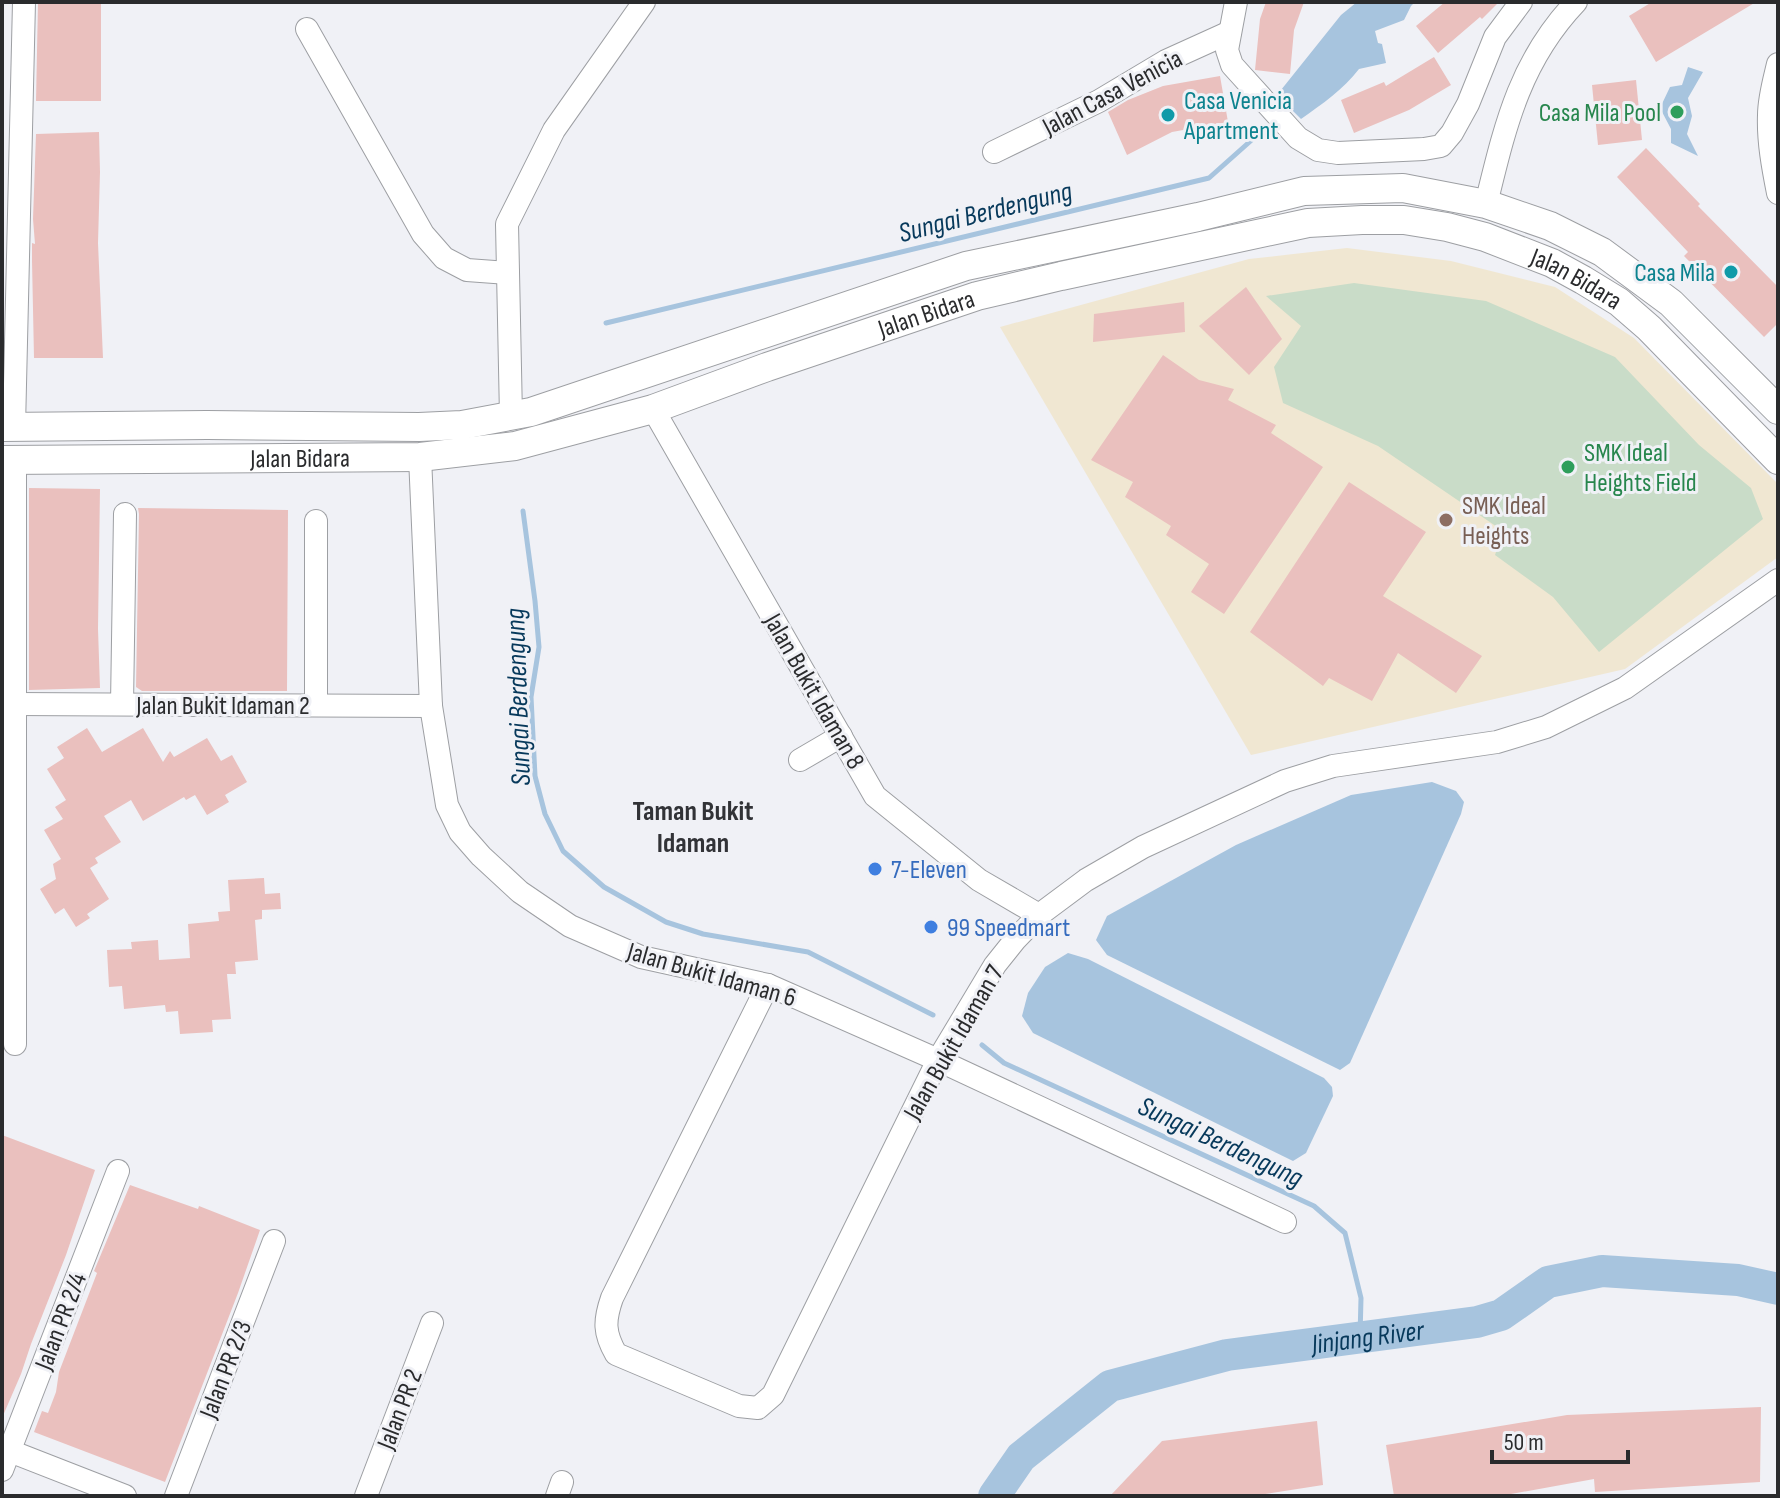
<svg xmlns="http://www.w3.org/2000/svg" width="1780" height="1498" viewBox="0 0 1780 1498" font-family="'Sofia Sans Condensed',sans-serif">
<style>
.education{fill:#f0e7d2}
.green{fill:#c9dcc8}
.water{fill:#a7c4de}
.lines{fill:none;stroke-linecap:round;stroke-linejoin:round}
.stream{stroke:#a7c4de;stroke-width:5}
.river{stroke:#a7c4de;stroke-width:32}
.building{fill:#eac0be}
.minor-casing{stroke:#9d9fa3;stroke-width:24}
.major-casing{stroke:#9d9fa3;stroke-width:30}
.minor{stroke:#fff;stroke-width:22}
.major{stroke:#fff;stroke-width:28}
.leisure-dot{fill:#2e9e5b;stroke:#f0f1f6;stroke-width:3}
.culture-dot{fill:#0f9aa8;stroke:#f0f1f6;stroke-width:3}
.education-dot{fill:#8d6e63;stroke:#f0f1f6;stroke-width:3}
.shop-dot{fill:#3f7fe0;stroke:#f0f1f6;stroke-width:3}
.labels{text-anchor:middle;stroke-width:6;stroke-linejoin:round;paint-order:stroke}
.street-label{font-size:26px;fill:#2a2b2d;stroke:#f0f1f6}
.culture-label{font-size:26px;fill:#0d838f;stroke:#f0f1f6;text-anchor:start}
.leisure-label{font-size:26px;fill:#27864d;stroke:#f0f1f6;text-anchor:end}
.education-label{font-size:26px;fill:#785e54;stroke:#f0f1f6;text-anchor:start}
.shop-label{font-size:26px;fill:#366cbe;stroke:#f0f1f6;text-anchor:start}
.water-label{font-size:28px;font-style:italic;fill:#07395b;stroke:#f0f1f6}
.neighbourhood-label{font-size:28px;font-weight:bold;fill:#323337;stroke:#f0f1f6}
</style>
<rect width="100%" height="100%" fill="#f0f1f6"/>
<!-- education -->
<polygon class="education" points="1347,248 1451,261 1555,287 1634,338 1778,484 1778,557 1625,669 1251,755 1000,327 1249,259"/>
<!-- green -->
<polygon class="green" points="1354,283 1486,301 1615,357 1699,445 1751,488 1763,519 1599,652 1553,597 1495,555 1503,531 1378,446 1283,403 1274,367 1301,326 1266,296"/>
<!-- water -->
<g class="water">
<path d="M1357 2H1415L1411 6 1404 20 1375 31 1378 43 1382 44 1386 63 1359 69C1343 90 1322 104 1301 119L1277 95 1341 15Z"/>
<polygon points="1688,67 1703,72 1688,98 1692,116 1687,134 1698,156 1671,143 1671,129 1660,108 1670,87 1682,85"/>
<polygon points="1432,782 1456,791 1464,802 1461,814 1350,1063 1340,1070 1107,955 1096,940 1107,916 1236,845 1351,795"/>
<polygon points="1068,953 1088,959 1324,1078 1332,1087 1333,1096 1306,1153 1293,1161 1033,1033 1022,1016 1028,993 1045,967"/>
</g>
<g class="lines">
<!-- stream -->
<g class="stream">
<polyline points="606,323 1209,178 1264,129"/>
<polyline points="523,511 535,601 539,647 531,697 535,776 545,814 563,851 604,887 666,922 703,934 808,952 933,1015"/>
<polyline points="982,1045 1004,1063 1314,1206 1345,1233 1361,1298 1360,1337"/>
</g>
<!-- river -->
<path class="river" id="s1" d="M994 1496 1021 1457 1110 1386 1227 1355 1477 1322 1501 1315 1548 1282 1602 1271 1738 1280 1778 1289"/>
</g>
<!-- building -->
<g class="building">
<polygon points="38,2 101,2 101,101 36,101"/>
<polygon points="1266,2 1304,2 1294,30 1290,74 1255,70 1260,19"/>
<polygon points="1445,2 1499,2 1482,19 1480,17 1438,53 1416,26"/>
<polygon points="1652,2 1756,2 1656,62 1629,16"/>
<polygon points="1434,57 1451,85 1409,110 1354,133 1341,100 1384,82 1386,86"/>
<polygon points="1220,76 1228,122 1172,132 1127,155 1108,112 1128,100 1163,86"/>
<polygon points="1636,80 1642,140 1598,145 1592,85"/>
<polygon points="99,132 100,172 98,243 103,358 34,358 32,261 32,243 35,244 33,219 36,134"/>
<polygon points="1646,148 1700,204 1698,206 1778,287 1778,323 1764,337 1684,256 1688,252 1617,177"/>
<polygon points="1246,287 1282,339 1249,375 1199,326"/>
<polygon points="1184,302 1185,332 1093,342 1094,314"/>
<polygon points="1163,355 1199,380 1234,389 1228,400 1276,425 1271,433 1323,467 1224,614 1191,592 1209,564 1166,535 1171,526 1125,497 1133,482 1091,460"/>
<polygon points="1349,482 1426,532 1383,596 1482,656 1456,693 1398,653 1372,701 1329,678 1323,686 1250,632"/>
<polygon points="29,488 100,489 98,629 100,688 29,690"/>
<polygon points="138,508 288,510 287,691 142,691 136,687 139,514"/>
<polygon points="87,728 102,752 143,728 163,762 170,751 174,757 207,738 221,761 232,755 247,782 225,795 229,802 207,815 195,795 186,800 184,797 143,821 131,800 104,816 121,842 95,858 98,863 90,868 109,899 87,914 90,918 76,927 64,908 55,914 40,889 56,879 53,864 61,859 44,830 63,819 55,807 66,800 47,769 64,758 57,747"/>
<polygon points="264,878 265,894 280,893 281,909 262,910 262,919 255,920 258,960 235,962 236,974 227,974 231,1019 212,1020 213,1032 180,1034 178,1011 166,1012 165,1005 124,1009 122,986 109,987 107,950 132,949 131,942 158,940 159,960 190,958 188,924 219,921 218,912 230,911 228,880"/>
<polygon points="2,1135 95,1170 66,1255 31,1344 21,1374 2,1418"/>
<polygon points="130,1185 198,1209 199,1206 260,1230 238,1293 165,1482 34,1432 42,1411 48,1413 56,1392 59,1372 97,1273 94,1271"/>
<polygon points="1761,1407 1760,1482 1595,1492 1594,1479 1500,1496 1394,1496 1386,1445 1567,1415"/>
<polygon points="1317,1421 1323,1485 1252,1496 1110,1496 1162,1441"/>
</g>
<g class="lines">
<!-- minor casing -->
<g class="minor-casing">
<g id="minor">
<polyline points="1236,2 1227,50 1232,65 1298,138 1318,150 1338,153 1424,149 1441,146 1452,133 1468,104 1495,37 1521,2"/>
<polyline points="307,29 423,234 444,258 467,270 508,273"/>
<path d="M1778 64C1774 81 1769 98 1769 115 1768 141 1773 168 1778 193"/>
<polyline points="994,152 1099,101 1166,61 1230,32"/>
<path d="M1486 204C1505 127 1519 62 1576 2"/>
<polyline points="653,409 875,796 979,880 1039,915"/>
<polyline points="511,416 507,224 554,130 644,2"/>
<polyline points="14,427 24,2"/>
<polyline points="420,457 431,706 447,805 460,832 481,856 520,892 570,926 641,957 768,985 938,1060 1285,1222"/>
<polyline points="15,460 15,1044"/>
<polyline points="316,521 316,705"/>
<polyline points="15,704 431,706"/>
<polyline points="122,704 125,514"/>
<polyline points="800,760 841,736"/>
<path d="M768 985 612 1298C604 1321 604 1333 616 1354L739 1406 758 1408 773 1395 938 1060 995 965 1015 940 1039 915 1086 880 1143 847 1285 781 1333 766 1497 742 1546 727 1625 688 1778 580"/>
<polyline points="2,1448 125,1496"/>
<polyline points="2,1470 118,1171"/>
<polyline points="176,1496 274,1241"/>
<polyline points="366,1496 432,1323"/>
<polyline points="557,1496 562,1482"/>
</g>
</g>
<!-- major casing -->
<g class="major-casing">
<g id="major">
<polyline points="2,427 207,425 419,427 462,425 531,412 966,266 1198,217 1304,191 1403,188 1486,204 1550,226 1602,252 1671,303 1778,410"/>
<path id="s2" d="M2 460 420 457 515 446 653 409 767 367 977 296 1061 276 1308 223 1362 220H1404L1447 227 1485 237 1552 263 1583 280 1619 302 1649 328 1778 460"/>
</g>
</g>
<!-- minor -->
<use href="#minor" class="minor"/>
<!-- major -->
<use href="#major" class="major"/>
</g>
<!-- markers -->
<g class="leisure-dot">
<circle cx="1677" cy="112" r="8"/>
<circle cx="1568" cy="467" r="8"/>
</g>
<g class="culture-dot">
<circle cx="1168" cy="115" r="8"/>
<circle cx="1731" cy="272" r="8"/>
</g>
<circle class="education-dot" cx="1446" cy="520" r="8"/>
<g class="shop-dot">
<circle cx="875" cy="869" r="8"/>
<circle cx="931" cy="927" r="8"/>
</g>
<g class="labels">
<!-- street labels -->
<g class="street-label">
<text transform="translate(1112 92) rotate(-28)" y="9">Jalan Casa Venicia</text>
<text dy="9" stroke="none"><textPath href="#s2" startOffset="1618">Jalan Bidara</textPath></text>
<text dy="9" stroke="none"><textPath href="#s2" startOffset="946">Jalan Bidara</textPath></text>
<text dy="9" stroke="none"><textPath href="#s2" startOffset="298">Jalan Bidara</textPath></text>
<text transform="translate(815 691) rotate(60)" y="9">Jalan Bukit Idaman 8</text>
<text x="223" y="714">Jalan Bukit Idaman 2</text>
<text transform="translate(712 974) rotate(16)" y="9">Jalan Bukit Idaman 6</text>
<text transform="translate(953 1042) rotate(-60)" y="9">Jalan Bukit Idaman 7</text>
<text transform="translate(60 1321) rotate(-69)" y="9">Jalan PR 2/4</text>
<text transform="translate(225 1369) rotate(-69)" y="9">Jalan PR 2/3</text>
<text transform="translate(399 1409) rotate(-69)" y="9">Jalan PR 2</text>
</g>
<!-- culture labels -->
<g class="culture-label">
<text x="1184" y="109">Casa Venicia<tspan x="1184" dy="30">Apartment</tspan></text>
<text x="1715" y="281" text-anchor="end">Casa Mila</text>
</g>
<!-- leisure labels -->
<g class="leisure-label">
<text x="1661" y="121">Casa Mila Pool</text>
<text x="1584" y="461" text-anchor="start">SMK Ideal<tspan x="1584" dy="30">Heights Field</tspan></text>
</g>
<!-- education labels -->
<g class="education-label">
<text x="1462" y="514">SMK Ideal<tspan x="1462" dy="30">Heights</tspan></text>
</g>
<!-- shop labels -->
<g class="shop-label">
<text x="891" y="878">7-Eleven</text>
<text x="947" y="936">99 Speedmart</text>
</g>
<!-- water labels -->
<g class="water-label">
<text transform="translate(985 211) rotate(-14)" y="10">Sungai Berdengung</text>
<text transform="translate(517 697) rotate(-92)" y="10">Sungai Berdengung</text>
<text transform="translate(1221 1141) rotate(25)" y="10">Sungai Berdengung</text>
<text dy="10" stroke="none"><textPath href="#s1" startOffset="424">Jinjang River</textPath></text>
</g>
<!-- neighbourhood labels -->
<g class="neighbourhood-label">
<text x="693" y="820">Taman Bukit<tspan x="693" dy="32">Idaman</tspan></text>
</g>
</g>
<!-- border -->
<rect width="1780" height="1498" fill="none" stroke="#2a2b2d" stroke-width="8"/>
<!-- scale -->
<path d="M1492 1450v12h136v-12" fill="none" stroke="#2a2b2d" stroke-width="4"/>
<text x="1504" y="1450" font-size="24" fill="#2a2b2d" stroke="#f0f1f6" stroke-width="6" paint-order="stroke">50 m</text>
</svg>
